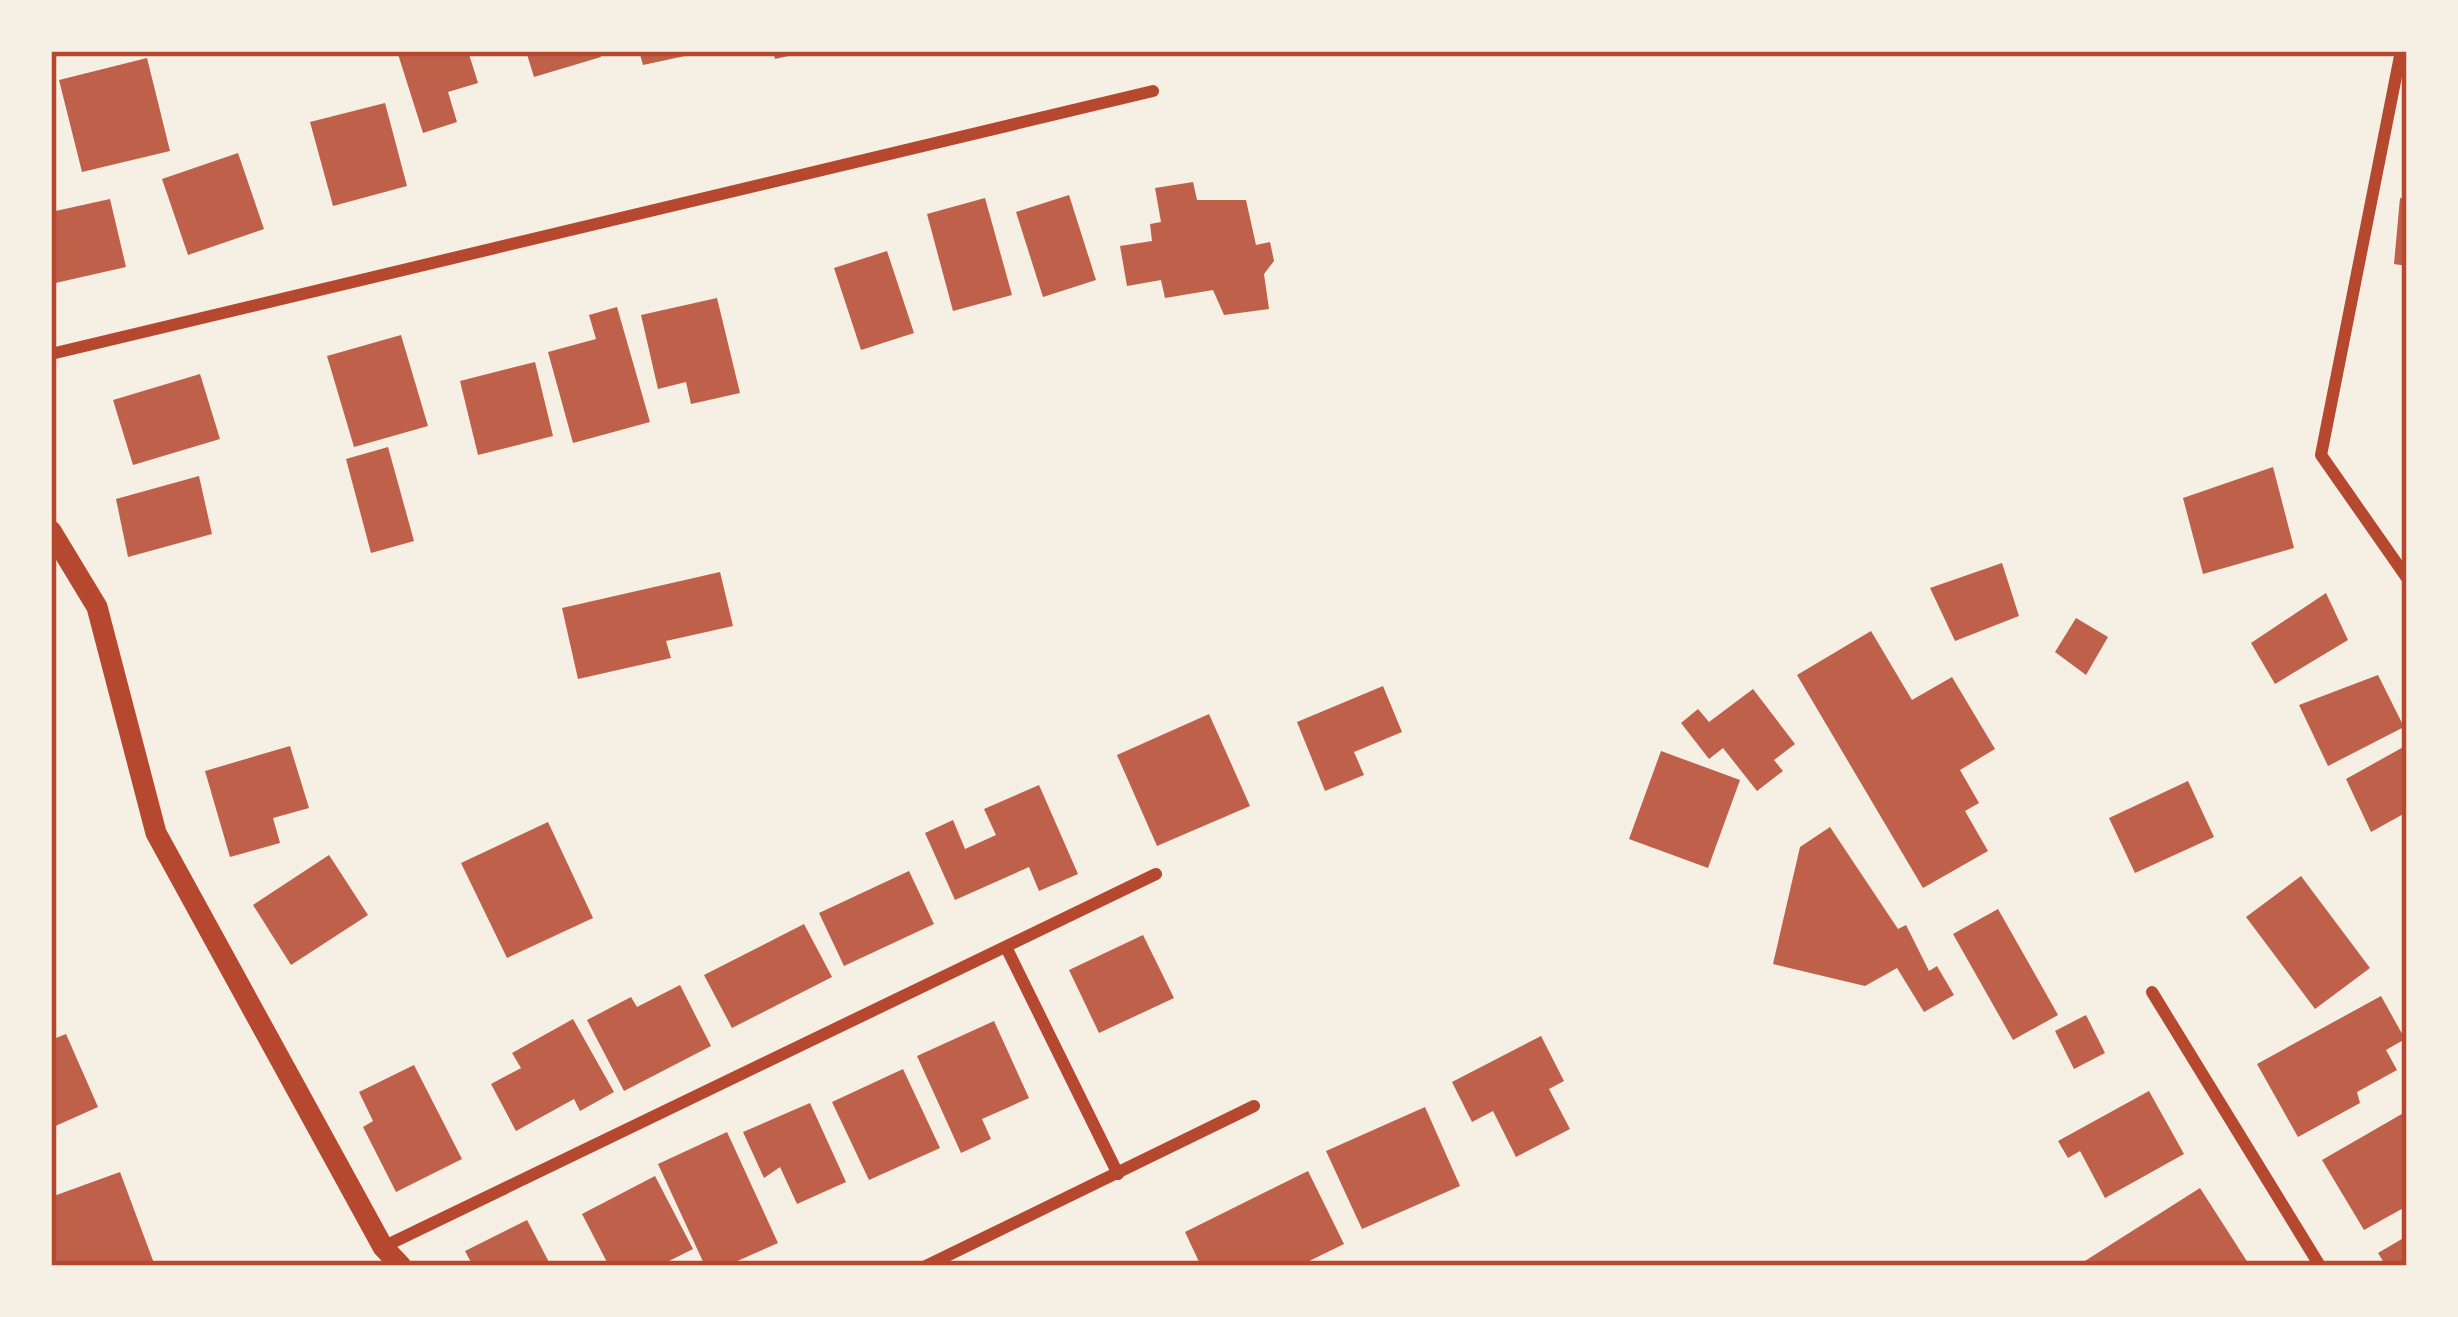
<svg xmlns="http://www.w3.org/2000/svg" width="2458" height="1317" viewBox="0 0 2458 1317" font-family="'Playfair Display',serif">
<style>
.building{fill:#bf614a}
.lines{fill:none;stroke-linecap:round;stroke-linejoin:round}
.minor{stroke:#b5482f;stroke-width:12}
.tertiary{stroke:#b5482f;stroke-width:21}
.neatline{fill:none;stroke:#b5482f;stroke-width:4.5}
</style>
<rect width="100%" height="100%" fill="#f6efe4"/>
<!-- building -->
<g class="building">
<polygon points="397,51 468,51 478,83 448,92 457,122 423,133"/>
<polygon points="526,51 599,51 601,57 534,77"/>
<polygon points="639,51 699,51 699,53 643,65"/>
<polygon points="773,51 802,51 802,53 775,59"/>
<polygon points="147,58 170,151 82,172 59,80"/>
<polygon points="385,103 407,186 333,206 310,122"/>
<polygon points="238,153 264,229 188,255 162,179"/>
<polygon points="1193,182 1197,200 1246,200 1256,245 1270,242 1274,261 1264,274 1269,309 1224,315 1213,290 1165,298 1161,280 1127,286 1120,246 1152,241 1150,224 1161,222 1155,188"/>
<polygon points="1069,195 1096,280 1043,297 1016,212"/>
<polygon points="985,198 1012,295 953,311 927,214"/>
<polygon points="2400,198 2407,199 2407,266 2394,264"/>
<polygon points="110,199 126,267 51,284 51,212"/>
<polygon points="887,251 914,333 861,350 834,268"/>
<polygon points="717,298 740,393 691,404 686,382 658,389 641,315"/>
<polygon points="617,307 650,422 573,443 548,352 596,339 589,315"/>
<polygon points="401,335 428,426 354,447 327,356"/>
<polygon points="535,362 553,436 478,455 460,381"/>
<polygon points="200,374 220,439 133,465 113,400"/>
<polygon points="388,447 414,541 371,553 346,459"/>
<polygon points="2273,467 2294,548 2203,574 2183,498"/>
<polygon points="199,476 212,534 128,557 116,499"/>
<polygon points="2002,563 2019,616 1955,641 1930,588"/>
<polygon points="720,572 733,626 666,641 671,658 578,679 562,608"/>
<polygon points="2326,593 2348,640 2275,684 2251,643"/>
<polygon points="2076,618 2108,637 2086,675 2055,652"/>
<polygon points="1871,631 1912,700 1952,677 1995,749 1960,770 1979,803 1965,811 1988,851 1923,888 1797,675"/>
<polygon points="2378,675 2404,727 2328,766 2299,705"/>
<polygon points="1383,686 1402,732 1354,752 1364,775 1325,791 1297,722"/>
<polygon points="1753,689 1795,744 1774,760 1783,771 1757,791 1723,748 1709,759 1681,723 1698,709 1709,722"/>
<polygon points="1209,714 1250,806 1157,846 1117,755"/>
<polygon points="2407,745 2407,812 2371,832 2346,779"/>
<polygon points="290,746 309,808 273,818 280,843 230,857 205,771"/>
<polygon points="1661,751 1740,780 1708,868 1629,839"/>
<polygon points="2188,781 2214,837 2135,873 2109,818"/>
<polygon points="1039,785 1078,874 1039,891 1029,867 955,900 925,833 953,820 965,849 996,835 984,809"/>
<polygon points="548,822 593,918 507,958 461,863"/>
<polygon points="1830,827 1898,929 1906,925 1929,971 1937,966 1954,995 1924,1012 1897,968 1865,986 1773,964 1800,847"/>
<polygon points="329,855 368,915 291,965 253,905"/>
<polygon points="909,871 934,924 844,966 819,913"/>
<polygon points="2301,876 2370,968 2315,1009 2246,917"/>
<polygon points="1998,909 2058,1015 2013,1040 1953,934"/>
<polygon points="804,924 832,977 732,1028 704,975"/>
<polygon points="1143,935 1174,998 1099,1033 1069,970"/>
<polygon points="680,985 711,1046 624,1091 587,1020 631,997 637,1007"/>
<polygon points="2381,996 2405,1039 2386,1050 2397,1070 2357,1092 2360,1103 2298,1137 2257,1064"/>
<polygon points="2086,1015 2105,1053 2074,1069 2055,1031"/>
<polygon points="573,1019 614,1092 580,1111 574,1099 516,1131 491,1084 521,1068 512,1053"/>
<polygon points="994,1021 1029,1098 982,1119 991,1139 961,1153 917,1056"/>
<polygon points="66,1034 98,1107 51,1128 51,1040"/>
<polygon points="1541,1036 1564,1081 1549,1089 1570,1129 1516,1157 1493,1111 1472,1122 1452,1082"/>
<polygon points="414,1065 462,1159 396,1192 363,1127 373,1121 359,1092"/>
<polygon points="903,1069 940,1148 869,1180 832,1102"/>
<polygon points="2149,1091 2184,1154 2105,1198 2080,1151 2068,1158 2058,1141"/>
<polygon points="810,1103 846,1182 797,1204 780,1167 764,1178 743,1132"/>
<polygon points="1425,1107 1460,1186 1362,1229 1326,1151"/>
<polygon points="2407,1111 2407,1206 2364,1230 2322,1160"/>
<polygon points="727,1132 778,1243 726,1266 705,1266 658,1164"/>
<polygon points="1308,1171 1344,1244 1299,1266 1201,1266 1185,1232"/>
<polygon points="120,1172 155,1266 51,1266 51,1197"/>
<polygon points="655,1176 693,1249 659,1266 609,1266 582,1214"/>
<polygon points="2200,1188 2250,1266 2077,1266"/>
<polygon points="527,1220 551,1266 473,1266 465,1251"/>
<polygon points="2407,1236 2407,1266 2386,1266 2378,1253"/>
</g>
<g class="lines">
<!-- minor -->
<g class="minor">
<polyline points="2401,51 2321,455 2407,578"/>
<polyline points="51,354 1153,91"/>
<polyline points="1006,947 1118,1174"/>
<polyline points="2152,992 2320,1266"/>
<polyline points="383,1247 1156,874"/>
<polyline points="926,1266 1254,1106"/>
</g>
<!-- tertiary -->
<polyline class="tertiary" points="51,531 97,607 156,833 383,1247 401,1266"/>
</g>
<!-- border -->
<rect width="2458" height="1317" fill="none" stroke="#f6efe4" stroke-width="108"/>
<rect x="54" y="54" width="2350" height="1209" class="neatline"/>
</svg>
